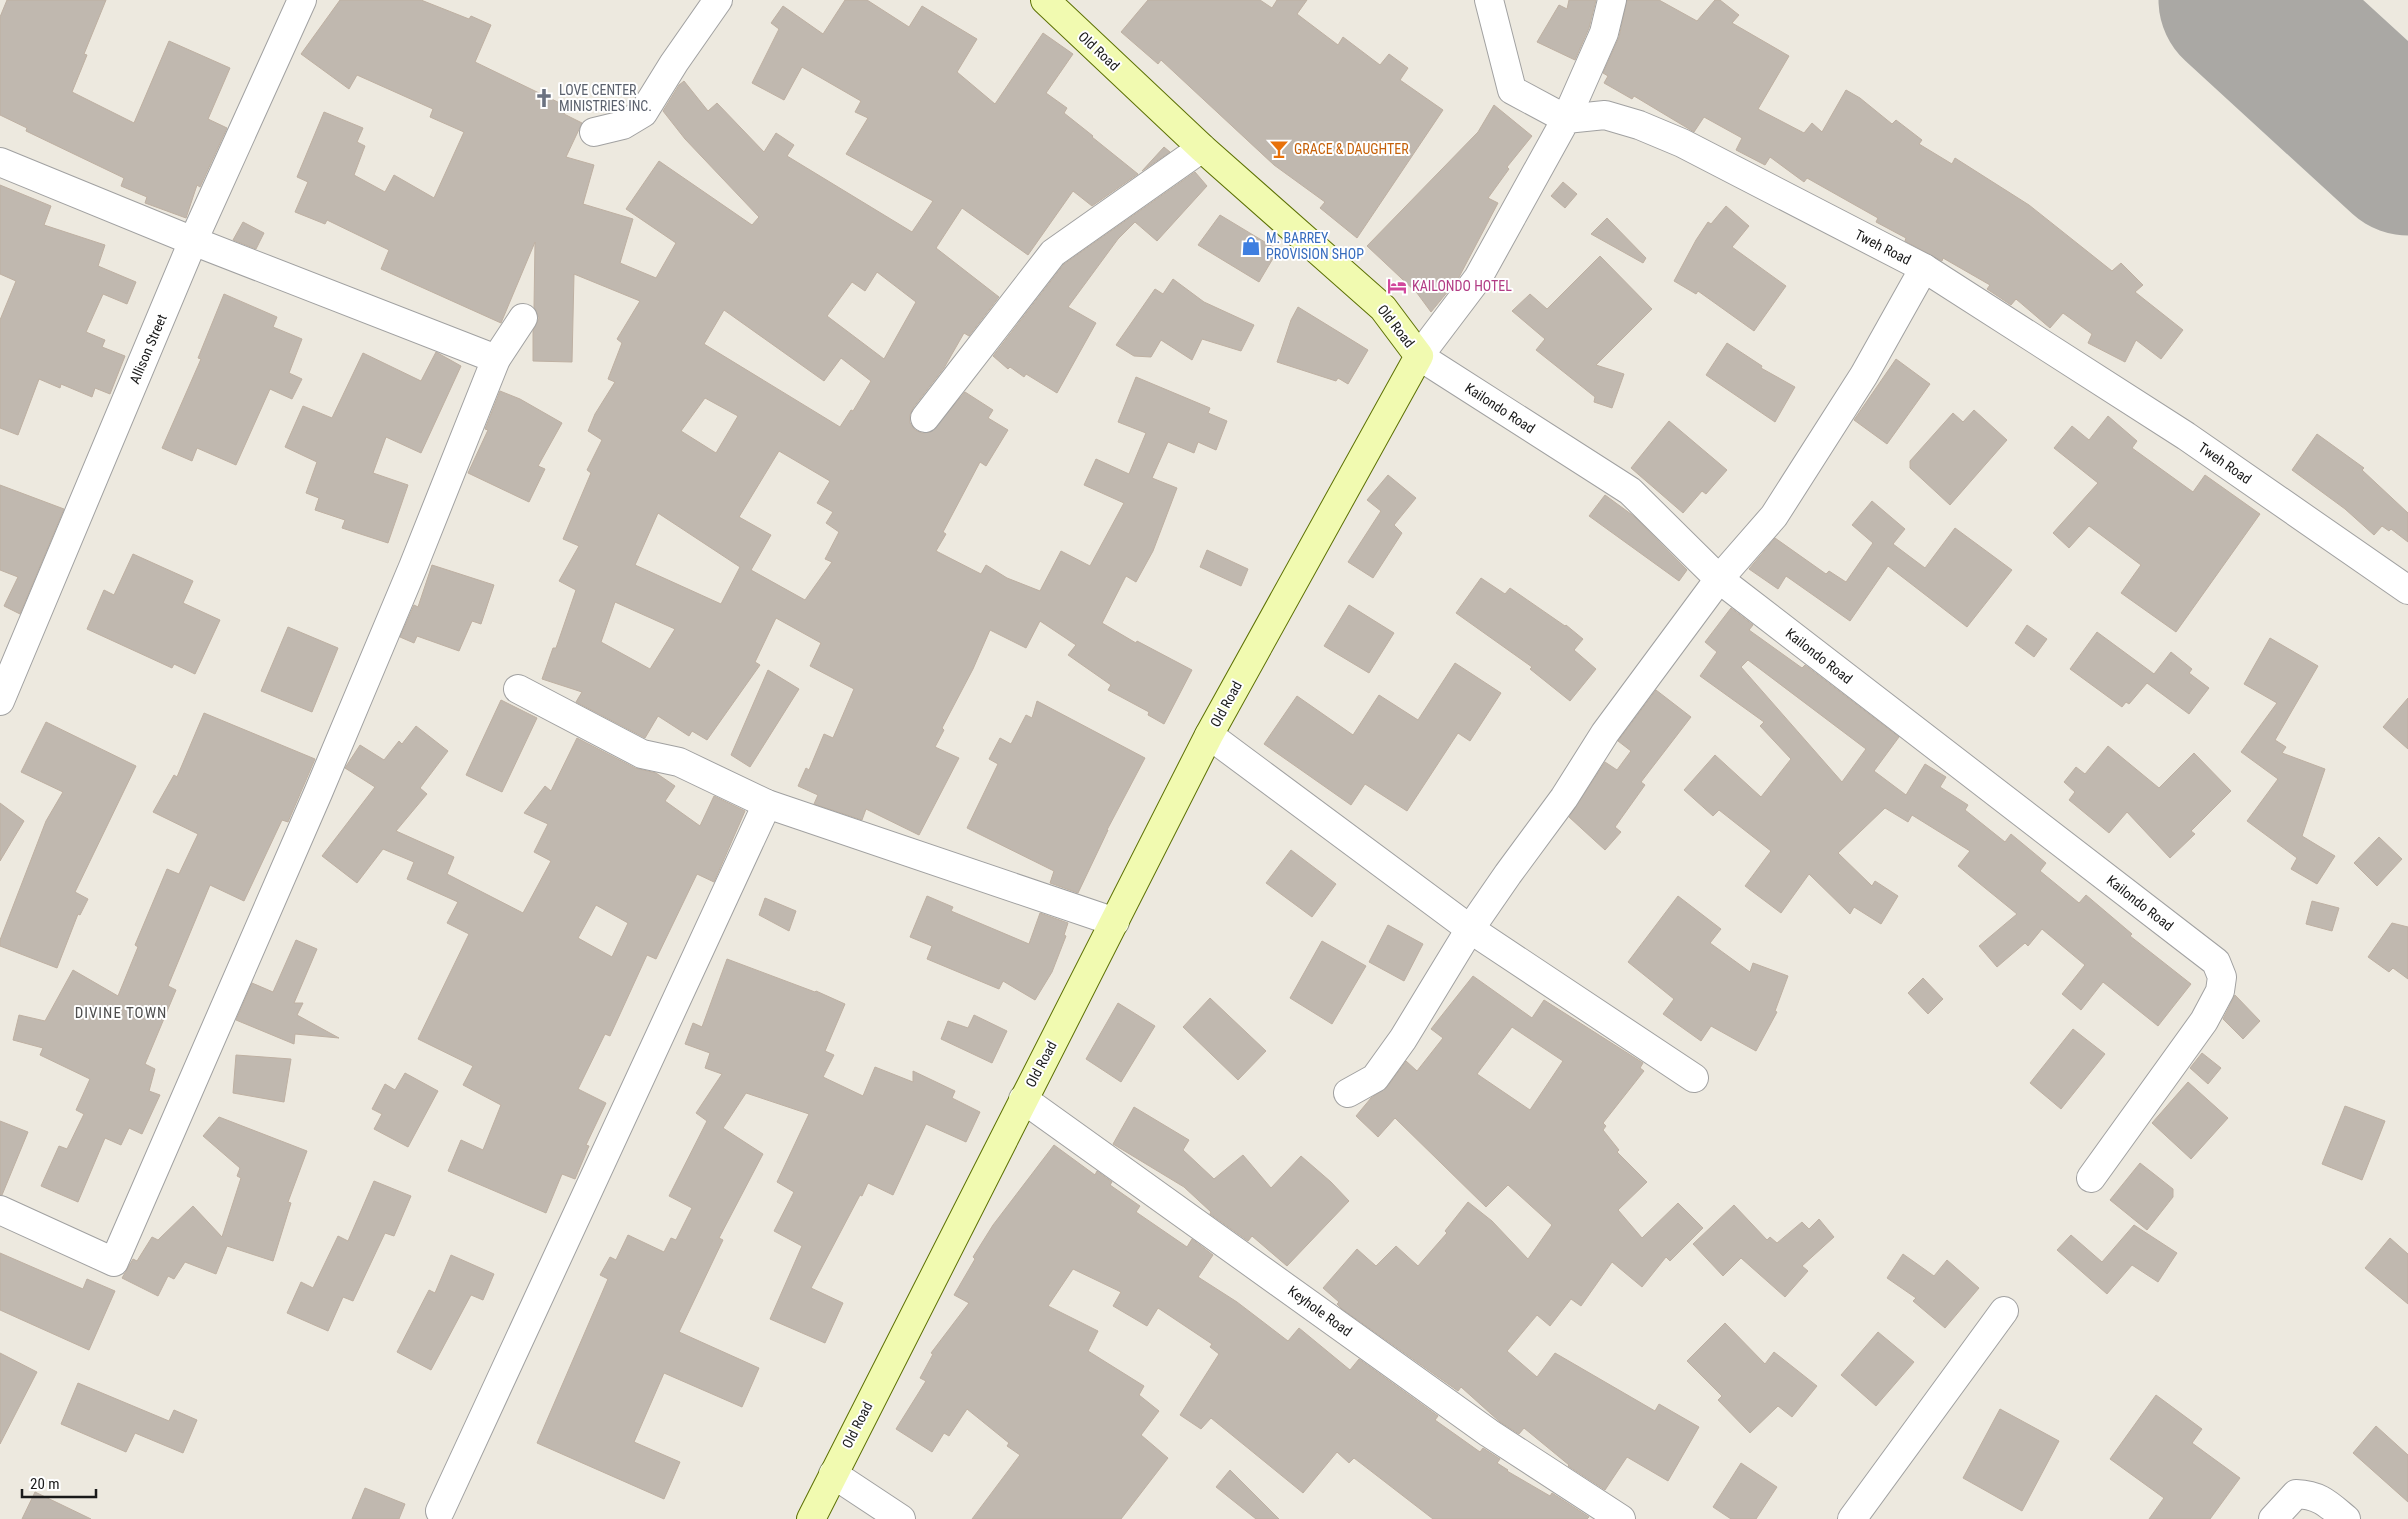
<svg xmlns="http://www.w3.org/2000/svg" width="2408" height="1519" viewBox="0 0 2408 1519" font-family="'Roboto Condensed',sans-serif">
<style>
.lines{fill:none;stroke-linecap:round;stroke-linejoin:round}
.runway{stroke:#aaa8a4;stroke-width:165}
.building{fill:#c0b8af;stroke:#beb0a2;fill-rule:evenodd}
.street-casing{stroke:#a1a1a1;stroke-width:30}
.secondary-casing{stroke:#5c7003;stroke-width:30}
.street{stroke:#fff;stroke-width:28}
.secondary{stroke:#f1fab0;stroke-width:28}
.labels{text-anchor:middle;stroke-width:4;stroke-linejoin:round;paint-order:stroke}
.street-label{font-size:14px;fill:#1a1a1a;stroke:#fff}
.worship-label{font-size:14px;fill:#5b616d;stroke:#fff;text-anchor:start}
.food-label{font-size:14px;fill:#c56008;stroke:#fff;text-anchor:start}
.shop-label{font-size:14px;fill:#366cbe;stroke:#fff;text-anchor:start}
.hotel-label{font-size:14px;fill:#b23c85;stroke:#fff;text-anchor:start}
.neighbourhood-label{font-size:15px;letter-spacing:1px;fill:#4d4d4d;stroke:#fff}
</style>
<rect width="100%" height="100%" fill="#ede9df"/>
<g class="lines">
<!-- runway -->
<polyline class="runway" points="2241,0 2408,153"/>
</g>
<!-- building -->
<g class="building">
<polygon points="7,0 106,0 84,54 87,55 72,92 134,123 169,41 230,68 208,119 227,128 200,187 197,185 186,218 145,203 147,197 121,186 124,178 26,131 27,128 0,115 0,17"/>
<path d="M340 0H421L469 19 471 16 491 25 475 62 568 107 564 114 582 123 566 157 594 165 583 204 633 219 620 263 656 278 676 243 626 209 659 161 752 225 759 217 685 139 663 111 679 85 684 81 708 111 717 103 764 152 776 133 794 145 787 156 912 232 933 201 846 154 868 118 855 112 861 101 802 67 784 100 752 83 779 29 771 23 783 6 823 34 845 0H867L909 27 922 6 977 39 957 72 995 104 1043 33 1073 54 1046 93 1067 108 1064 113 1093 136 1092 137 1138 174 1092 206 1073 191 1028 255 962 208 936 248 999 297 969 336 964 333 944 368 913 408 910 415V423L915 430 922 433 931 432 965 392 993 410 988 418 1008 430 986 466 980 462 943 532 946 534 936 551 981 574 986 565 1007 578 1040 591 1061 551 1090 566 1124 503 1084 485 1096 459 1129 474 1146 433 1118 422 1136 377 1210 408 1208 413 1227 421 1216 450 1198 442 1194 453 1168 442 1152 478 1177 488 1153 551 1136 582 1126 576 1102 623 1136 643 1137 641 1192 670 1164 724 1148 715 1149 712 1108 690 1111 685 1068 655 1076 645 1040 621 1026 648 990 630 973 669 942 728 944 730 935 747 959 758 919 835 866 809 862 820 814 804 818 795 798 786 806 768 809 770 824 734 833 738 854 689 810 666 821 643 776 618 755 662 760 665 707 740 692 731 689 736 658 716 645 738 576 702 582 692 542 679 553 648H556L576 590 559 581 579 546 563 539 591 473 587 470 602 440 588 431 595 414 615 382 608 379 622 343 617 339 640 301 574 274 572 362 533 361V331L539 318 534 307 535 242 501 323 381 269 389 250 327 220 325 224 295 212 308 182 297 177 324 112 363 128 357 142 365 146 354 175 385 192 394 175 434 198 464 132 430 117 433 109 357 75 349 89 301 54ZM877 272 916 302 884 359 827 316 852 282 865 291ZM724 310 824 381 841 358 871 381 853 411 851 410 840 427 704 344ZM705 398 738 416 716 453 681 431ZM779 451 830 481 817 503 833 512 826 523 839 532 825 559 832 562 805 600 751 570 771 535 739 517ZM658 513 740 567 721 604 635 565ZM615 602 675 629 650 669 601 642Z"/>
<polygon points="1148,0 1260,0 1272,8 1277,0 1307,0 1297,14 1338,45 1343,37 1380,65 1389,54 1408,68 1400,80 1443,110 1357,238 1320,208 1325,202 1274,165 1161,60 1158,64 1121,32"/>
<polygon points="1569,0 1596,0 1589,28 1575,60 1537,42 1559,5 1567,9"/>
<polygon points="1627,0 1659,0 1697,21 1715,0 1720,0 1739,15 1732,23 1789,56 1758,109 1804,133 1812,123 1822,132 1846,90 1860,98 1892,124 1896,120 1922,140 1919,144 1952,164 1955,158 2029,205 2112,271 2121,263 2143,285 2135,292 2183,330 2161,359 2136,340 2125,362 2088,343 2092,334 2063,313 2050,328 2016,299 2011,305 1987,289 1990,285 1943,258 1942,261 1905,241 1906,238 1876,222 1878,218 1807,178 1804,182 1770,157 1765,165 1736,150 1742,138 1704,117 1694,132 1634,96 1632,99 1604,83 1608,76 1603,73 1619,37"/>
<polygon points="1494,105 1532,136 1507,167 1509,169 1488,198 1498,203 1458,279 1431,312 1417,293 1367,246 1478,132"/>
<polygon points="1164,147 1170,152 1142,171"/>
<polygon points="1195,172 1207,186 1157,241 1135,222 1118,239 1068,307 1096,323 1057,393 1026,374 1024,377 1010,367 1008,369 993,356 1064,264"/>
<polygon points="1563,182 1577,194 1565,208 1551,196"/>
<polygon points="0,185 51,206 44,225 105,245 98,266 136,282 127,304 103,294 86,332 105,340 102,347 125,356 110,394 95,388 92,397 61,384 60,388 39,379 18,435 0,428 0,320 16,281 0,274"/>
<polygon points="1726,206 1749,226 1732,247 1786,286 1754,331 1698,291 1696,294 1674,281 1696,240 1708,222 1711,224"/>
<polygon points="1220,215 1278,250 1259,282 1198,245"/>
<polygon points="1607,218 1646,258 1643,263 1591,234"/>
<polygon points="243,222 264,233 256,249 233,240"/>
<polygon points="1600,256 1652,309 1596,365 1624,374 1612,408 1594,402 1595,397 1536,350 1545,339 1512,311 1530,294 1547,309"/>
<polygon points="1173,279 1204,302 1254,325 1241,351 1202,339 1192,360 1161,340 1151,357 1134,356 1116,345 1155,289 1163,294"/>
<polygon points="224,294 277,317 273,327 302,339 289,373 302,379 292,399 270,389 236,465 197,448 192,461 162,448 201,359 198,358"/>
<polygon points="1298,307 1368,350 1348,384 1338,378 1336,381 1277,362 1291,320"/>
<polygon points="1727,343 1762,366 1761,368 1795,387 1775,422 1706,375"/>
<polygon points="436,352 461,366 421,453 386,437 373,473 408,485 388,543 342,528 345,520 315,510 319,498 306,493 317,462 285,447 303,406 332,418 363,353 421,381"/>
<polygon points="1896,359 1930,384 1887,444 1854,420"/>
<polygon points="500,391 520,399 562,423 538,466 545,469 529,502 468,473 488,430 485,429"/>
<polygon points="1974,410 2007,440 1950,505 1910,468 1910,461 1953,413 1963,422"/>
<polygon points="2108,416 2137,441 2132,448 2193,492 2205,475 2260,514 2176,632 2121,593 2141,565 2089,526 2069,548 2053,533 2098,483 2054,448 2072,426 2089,440"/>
<polygon points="1669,421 1727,470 1706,494 1702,491 1683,513 1631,468"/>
<polygon points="2317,434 2364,468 2362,470 2408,513 2408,542 2391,529 2389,531 2382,526 2374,535 2345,509 2292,470"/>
<polygon points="1388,475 1416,498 1394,525 1402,533 1373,578 1348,562 1381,511 1367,500"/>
<polygon points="0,485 64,509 20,614 4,606 18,577 0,570"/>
<polygon points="1605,495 1635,517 1687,570 1679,581 1589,516"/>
<polygon points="1872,501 1905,529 1893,544 1925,568 1955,528 2012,570 1967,627 1888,566 1850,621 1786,576 1778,589 1749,569 1775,538 1826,574 1829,571 1846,582 1873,543 1852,525"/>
<polygon points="1207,550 1248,569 1241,586 1200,567"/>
<polygon points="133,554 193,581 183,603 220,620 195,674 174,664 172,668 87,629 104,590 114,595"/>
<polygon points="432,565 494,585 481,624 472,621 459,651 417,636 414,643 400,637 414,605 418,607"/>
<polygon points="1481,578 1505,594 1510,588 1565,626 1566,625 1583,639 1574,650 1596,669 1570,701 1530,669 1532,667 1456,613"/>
<polygon points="1349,605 1394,633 1369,673 1324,646"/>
<path d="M1731 608 1753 625 1749 630 1802 668 1805 665 1899 737 1874 771 1906 795 1925 764 1946 777 1940 787 1968 805 1965 810 2005 842 2011 834 2046 863 2040 871 2079 903 2086 895 2132 934 2130 936 2191 984 2158 1026 2103 982 2081 1010 2062 994 2085 965 2042 929 2028 946 2025 943 1997 967 1979 946 2017 914 1958 866 1970 851 1912 815 1908 822 1885 808 1838 853 1872 886 1875 881 1898 896 1881 924 1854 907 1850 914 1809 874 1781 913 1745 886 1771 851 1719 810 1713 816 1684 790 1715 755 1761 797 1791 759 1760 726 1764 722 1700 676 1717 652 1705 642ZM1748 660 1866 749 1842 782 1741 667Z"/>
<polygon points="2027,625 2047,639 2034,657 2015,643"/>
<polygon points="288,627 338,648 312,712 261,691"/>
<polygon points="2097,632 2154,674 2171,652 2192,669 2189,673 2209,688 2189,714 2147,683 2129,704 2126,702 2122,707 2070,669"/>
<polygon points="2270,638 2318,666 2275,740 2286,747 2282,753 2325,769 2302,836 2335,856 2317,884 2291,869 2297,858 2247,821 2278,779 2241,752 2277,703 2244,684"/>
<polygon points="1455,663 1501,693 1470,741 1458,733 1407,811 1365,784 1351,805 1264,744 1297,696 1353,735 1379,695 1418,720"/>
<polygon points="768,670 799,689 750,767 731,755"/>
<polygon points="1656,690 1691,717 1641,782 1645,785 1615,827 1621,832 1605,850 1569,817 1605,762 1617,770 1631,751 1618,741"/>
<polygon points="2408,698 2408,749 2383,727"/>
<polygon points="501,700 537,718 502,792 466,775"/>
<polygon points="1037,701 1145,758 1107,830 1108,830 1078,893 1050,883 1054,871 967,828 998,764 989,759 1000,738 1011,744 1026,715 1032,718"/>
<polygon points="204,713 315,759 288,822 282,820 244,901 210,885 168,986 176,990 145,1064 155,1069 149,1091 160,1095 142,1134 129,1128 121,1145 105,1138 78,1202 41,1186 59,1146 67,1149 84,1114 76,1110 90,1079 40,1055 43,1048 13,1040 19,1015 45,1021 73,970 118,996 138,947 135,945 167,869 179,874 198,834 153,812 174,775 177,777"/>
<polygon points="46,722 136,766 75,892 88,899 80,915 78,914 57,968 0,946 0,940 46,821 63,792 21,772"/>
<path d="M416 726 448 751 420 788 427 794 396 831 454 857 447 874 523 913 551 861 534 852 548 824 524 813 545 786 551 791 577 738 635 768 656 773 675 786 665 801 700 826 714 796 745 811 714 882 697 874 656 959 647 955 610 1036 605 1034 578 1089 606 1103 586 1145 589 1146 575 1179 562 1174 546 1213 448 1171 461 1140 483 1150 501 1105 463 1085 473 1066 418 1039 469 934 447 923 458 902 407 879 414 862 383 849 357 883 322 856 375 787 345 768 360 745 384 760 399 741 402 744ZM596 905 628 923 612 957 578 938Z"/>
<polygon points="2108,746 2159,788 2194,753 2231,791 2191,831 2195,834 2170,858 2127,812 2109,833 2069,800 2075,792 2064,782 2076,767 2085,774"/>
<polygon points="0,803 24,821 0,861"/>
<polygon points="2379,837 2402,859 2377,886 2354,863"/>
<polygon points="1291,850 1336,884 1312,917 1266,883"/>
<polygon points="927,896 953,907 951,911 1029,944 1040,913 1068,923 1064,935 1066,936 1052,972 1035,1000 1003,981 999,989 927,959 932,946 910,937"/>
<polygon points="1678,896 1721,929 1710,943 1750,972 1753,963 1788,976 1775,1011 1777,1012 1756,1051 1711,1026 1701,1041 1663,1014 1674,999 1628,962"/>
<polygon points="765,898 796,911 789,931 759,915"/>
<polygon points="2312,901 2339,908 2332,931 2306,924"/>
<polygon points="2392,923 2408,927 2408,979 2393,968 2389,972 2368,957"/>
<polygon points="1388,925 1423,944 1404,981 1369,962"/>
<polygon points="296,940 317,949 294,1003 303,1003 297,1015 339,1038 295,1034 294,1044 236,1020 252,983 273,992"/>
<polygon points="1322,941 1366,966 1332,1024 1290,998"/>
<polygon points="727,959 815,992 816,991 845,1004 825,1051 834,1055 823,1077 863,1096 875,1067 913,1082 913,1071 955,1091 952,1098 980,1112 966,1142 926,1124 893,1195 868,1183 862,1196 860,1195 811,1288 843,1303 825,1343 770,1319 802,1246 774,1231 794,1192 777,1182 809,1114 746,1093 723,1128 763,1154 719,1238 723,1240 679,1332 759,1368 742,1407 664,1373 634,1442 680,1462 664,1499 537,1443 608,1279 600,1275 610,1257 616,1260 628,1235 664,1252 671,1238 676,1240 692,1208 669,1196 707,1121 696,1113 722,1074 705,1068 710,1053 685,1044 693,1023 702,1027"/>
<path d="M1473 976 1532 1018 1544 1000 1643 1063 1640 1068 1644 1071 1603 1123 1606 1126 1603 1130 1619 1150 1617 1152 1647 1182 1618 1210 1642 1238 1678 1203 1703 1228 1670 1261 1666 1257 1642 1287 1612 1262 1581 1306 1571 1299 1550 1326 1537 1315 1507 1351 1537 1377 1555 1353 1655 1411 1659 1404 1699 1427 1668 1481 1627 1457 1605 1490 1568 1466 1569 1465 1524 1428 1519 1434 1500 1422 1461 1387 1458 1391 1342 1309 1337 1304 1339 1302 1323 1288 1357 1249 1376 1266 1396 1246 1418 1266 1447 1233 1445 1231 1468 1202 1492 1221 1528 1259 1552 1225 1508 1185 1486 1207 1395 1118 1378 1137 1356 1116 1371 1098 1387 1087 1406 1061 1417 1071 1443 1038 1431 1029ZM1512 1027 1563 1061 1530 1110 1477 1074Z"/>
<polygon points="1923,978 1943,999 1928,1014 1908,993"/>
<polygon points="2235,995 2260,1021 2243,1039 2223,1019"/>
<polygon points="1210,998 1266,1051 1238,1080 1183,1027"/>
<polygon points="1118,1003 1155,1026 1121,1082 1086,1059"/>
<polygon points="974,1015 1007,1031 992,1063 941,1039 948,1021 968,1028"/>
<polygon points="2073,1029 2105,1054 2061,1109 2030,1083"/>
<polygon points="2202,1053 2221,1068 2208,1084 2190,1068"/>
<polygon points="236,1055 291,1059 284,1102 233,1093"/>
<polygon points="405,1073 438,1091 408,1147 374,1129 382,1114 372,1109 385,1084 395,1090"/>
<polygon points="2188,1082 2228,1118 2191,1159 2152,1123"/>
<polygon points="2345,1106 2385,1121 2362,1180 2322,1164"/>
<polygon points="1134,1107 1189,1140 1183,1150 1214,1179 1243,1155 1271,1188 1301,1156 1331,1182 1349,1201 1287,1266 1252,1236 1248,1241 1210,1214 1211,1212 1184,1187 1113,1144"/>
<polygon points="219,1117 307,1151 288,1202 291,1203 273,1261 227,1246 216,1274 185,1262 174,1279 168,1276 158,1296 122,1278 133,1259 137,1261 152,1237 158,1240 193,1206 222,1237 241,1178 237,1176 240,1168 203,1136"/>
<polygon points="0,1121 28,1132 2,1195 0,1195"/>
<polygon points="1054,1145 1095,1175 1097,1171 1112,1182 1110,1185 1140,1206 1136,1212 1187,1247 1192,1239 1213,1255 1198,1277 1237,1302 1288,1341 1299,1328 1350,1370 1359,1359 1438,1416 1435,1420 1480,1452 1483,1448 1500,1459 1497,1463 1508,1470 1507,1471 1550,1496 1552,1493 1589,1517 1587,1519 1433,1519 1354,1458 1349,1463 1337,1452 1303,1493 1211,1418 1201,1429 1180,1415 1219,1354 1210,1347 1212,1344 1158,1308 1147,1326 1113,1306 1121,1292 1073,1269 1048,1306 1098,1331 1088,1351 1144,1386 1139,1395 1159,1411 1141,1435 1168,1458 1121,1519 972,1519 1020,1455 1007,1446 1009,1443 967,1409 949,1436 944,1433 932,1452 896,1429 926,1381 920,1378 933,1354 931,1353 969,1303 954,1295 975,1259 973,1257 993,1225"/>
<polygon points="2140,1163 2173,1189 2173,1197 2147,1230 2110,1200"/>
<polygon points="374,1181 411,1196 394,1236 385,1233 353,1301 343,1297 328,1331 287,1313 301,1282 313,1288 338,1236 348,1241"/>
<polygon points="1734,1205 1767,1240 1770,1237 1777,1243 1802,1222 1809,1229 1819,1219 1834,1237 1802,1266 1808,1271 1785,1297 1741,1258 1723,1276 1693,1244"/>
<polygon points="2134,1225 2177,1253 2158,1282 2132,1265 2107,1294 2057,1250 2071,1235 2102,1262"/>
<polygon points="2390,1238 2408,1254 2408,1304 2365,1268"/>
<polygon points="0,1253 83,1289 87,1279 115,1291 89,1350 0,1310"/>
<polygon points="1903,1254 1934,1276 1947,1260 1979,1288 1945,1328 1913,1301 1916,1298 1887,1278"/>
<polygon points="451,1255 494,1274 483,1300 471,1295 431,1370 397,1352 429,1290 435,1293"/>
<polygon points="1725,1323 1765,1364 1774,1352 1817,1386 1792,1417 1778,1406 1750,1433 1718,1400 1722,1396 1687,1361"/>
<polygon points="1878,1332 1914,1362 1876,1406 1841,1375"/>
<polygon points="0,1353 37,1372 0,1444"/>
<polygon points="78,1383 169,1421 174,1410 197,1420 183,1453 135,1433 126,1452 61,1424"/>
<polygon points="2156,1395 2202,1429 2192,1443 2240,1478 2210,1519 2149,1519 2164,1498 2110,1459"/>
<polygon points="2000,1409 2059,1441 2022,1511 1963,1478"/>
<polygon points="2376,1426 2408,1455 2408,1502 2353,1453"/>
<polygon points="1741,1463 1777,1487 1756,1519 1731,1519 1713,1507"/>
<polygon points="1230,1470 1279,1519 1256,1519 1216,1487"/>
<polygon points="365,1488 405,1504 399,1519 352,1519"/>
<polygon points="35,1492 91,1519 22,1519"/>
</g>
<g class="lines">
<!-- street casing -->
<g class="street-casing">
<g id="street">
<polyline points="1489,0 1512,90 1566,119 1604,33 1612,0"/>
<polyline points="594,132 623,125 643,113 674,63 718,0"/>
<polyline points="0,162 193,241 496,359"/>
<polyline points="925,418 1053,253 1202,148"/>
<polyline points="518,689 642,754 679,762 767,804 1115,922"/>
<polyline points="0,701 193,241 302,0"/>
<polyline points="1209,735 1470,929 1694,1078"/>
<polyline points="1348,1093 1375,1078 1403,1039 1470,929 1508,874 1564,798 1605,733 1719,579 1774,516 1864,375 1924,268"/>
<polyline points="1023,1099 1489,1433 1621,1519"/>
<polyline points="2091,1178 2204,1021 2220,991 2222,977 2216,962 1719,579 1630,491 1419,356 1478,278 1566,119 1605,115 1639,125 1682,143 1924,268 2186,436 2408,590"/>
<polyline points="0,1210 114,1262 318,793 413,567 496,359 523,318"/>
<polyline points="833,1474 901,1519"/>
<polyline points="440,1511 767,804"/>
<polyline points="1852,1519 2004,1311"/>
<path d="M2273 1519 2296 1494C2320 1495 2328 1504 2346 1519"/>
</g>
</g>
<!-- secondary casing -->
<g class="secondary-casing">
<polyline id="secondary" points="811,1519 1209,735 1419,356 1383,308 1202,148 1045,0"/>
</g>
<!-- street -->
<use href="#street" class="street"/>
<!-- secondary -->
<use href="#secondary" class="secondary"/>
</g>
<!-- icons -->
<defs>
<g id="church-bare" transform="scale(1.5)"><path d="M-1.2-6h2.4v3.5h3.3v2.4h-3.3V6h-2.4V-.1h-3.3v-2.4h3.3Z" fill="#6b7280" stroke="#fff" stroke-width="2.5" paint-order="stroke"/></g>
<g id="bar-bare" transform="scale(1.5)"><path d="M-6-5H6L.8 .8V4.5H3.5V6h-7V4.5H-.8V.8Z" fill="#e8710a" stroke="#fff" stroke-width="2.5" paint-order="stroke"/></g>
<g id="shop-bare" transform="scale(1.5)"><path d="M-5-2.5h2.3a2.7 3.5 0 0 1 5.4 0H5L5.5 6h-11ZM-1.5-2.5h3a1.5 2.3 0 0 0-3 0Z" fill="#3f7fe0" stroke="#fff" stroke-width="2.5" paint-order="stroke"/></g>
<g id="hotel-bare" transform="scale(1.5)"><path d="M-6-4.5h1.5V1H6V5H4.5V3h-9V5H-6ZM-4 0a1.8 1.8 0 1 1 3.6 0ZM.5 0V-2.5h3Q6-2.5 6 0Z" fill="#d1479c" stroke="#fff" stroke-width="2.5" paint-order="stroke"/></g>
</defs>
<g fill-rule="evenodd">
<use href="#church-bare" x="544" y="98"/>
<use href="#bar-bare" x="1279" y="149"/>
<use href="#shop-bare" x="1251" y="246"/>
<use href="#hotel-bare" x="1397" y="286"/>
</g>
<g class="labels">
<!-- street labels -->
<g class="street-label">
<text transform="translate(1099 51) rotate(43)" y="5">Old Road</text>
<text transform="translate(1883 247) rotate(27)" y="5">Tweh Road</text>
<text transform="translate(1396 326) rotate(52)" y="5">Old Road</text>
<text transform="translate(148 349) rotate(-67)" y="5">Allison Street</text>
<text transform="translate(1500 408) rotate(33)" y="5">Kailondo Road</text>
<text transform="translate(2225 463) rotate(35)" y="5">Tweh Road</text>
<text transform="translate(1819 656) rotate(38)" y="5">Kailondo Road</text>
<text transform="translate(1226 704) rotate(-61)" y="5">Old Road</text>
<text transform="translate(2140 903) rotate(38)" y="5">Kailondo Road</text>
<text transform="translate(1041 1064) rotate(-62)" y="5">Old Road</text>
<text transform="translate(1320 1311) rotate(36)" y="5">Keyhole Road</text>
<text transform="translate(857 1425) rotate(-63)" y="5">Old Road</text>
</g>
<!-- worship labels -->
<g class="worship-label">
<text x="559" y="95">LOVE CENTER<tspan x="559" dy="16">MINISTRIES INC.</tspan></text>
</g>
<!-- food labels -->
<g class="food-label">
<text x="1294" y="154">GRACE &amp; DAUGHTER</text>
</g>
<!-- shop labels -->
<g class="shop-label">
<text x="1266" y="243">M. BARREY<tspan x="1266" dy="16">PROVISION SHOP</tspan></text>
</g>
<!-- hotel labels -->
<g class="hotel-label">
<text x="1412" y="291">KAILONDO HOTEL</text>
</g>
<!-- neighbourhood labels -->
<g class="neighbourhood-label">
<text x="121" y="1018">DIVINE TOWN</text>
</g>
</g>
<!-- scale -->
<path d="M22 1489v8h74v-8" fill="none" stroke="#1a1a1a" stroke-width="2.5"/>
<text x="30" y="1489" font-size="15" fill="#1a1a1a" stroke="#ffffff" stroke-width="4" paint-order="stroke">20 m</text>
</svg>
